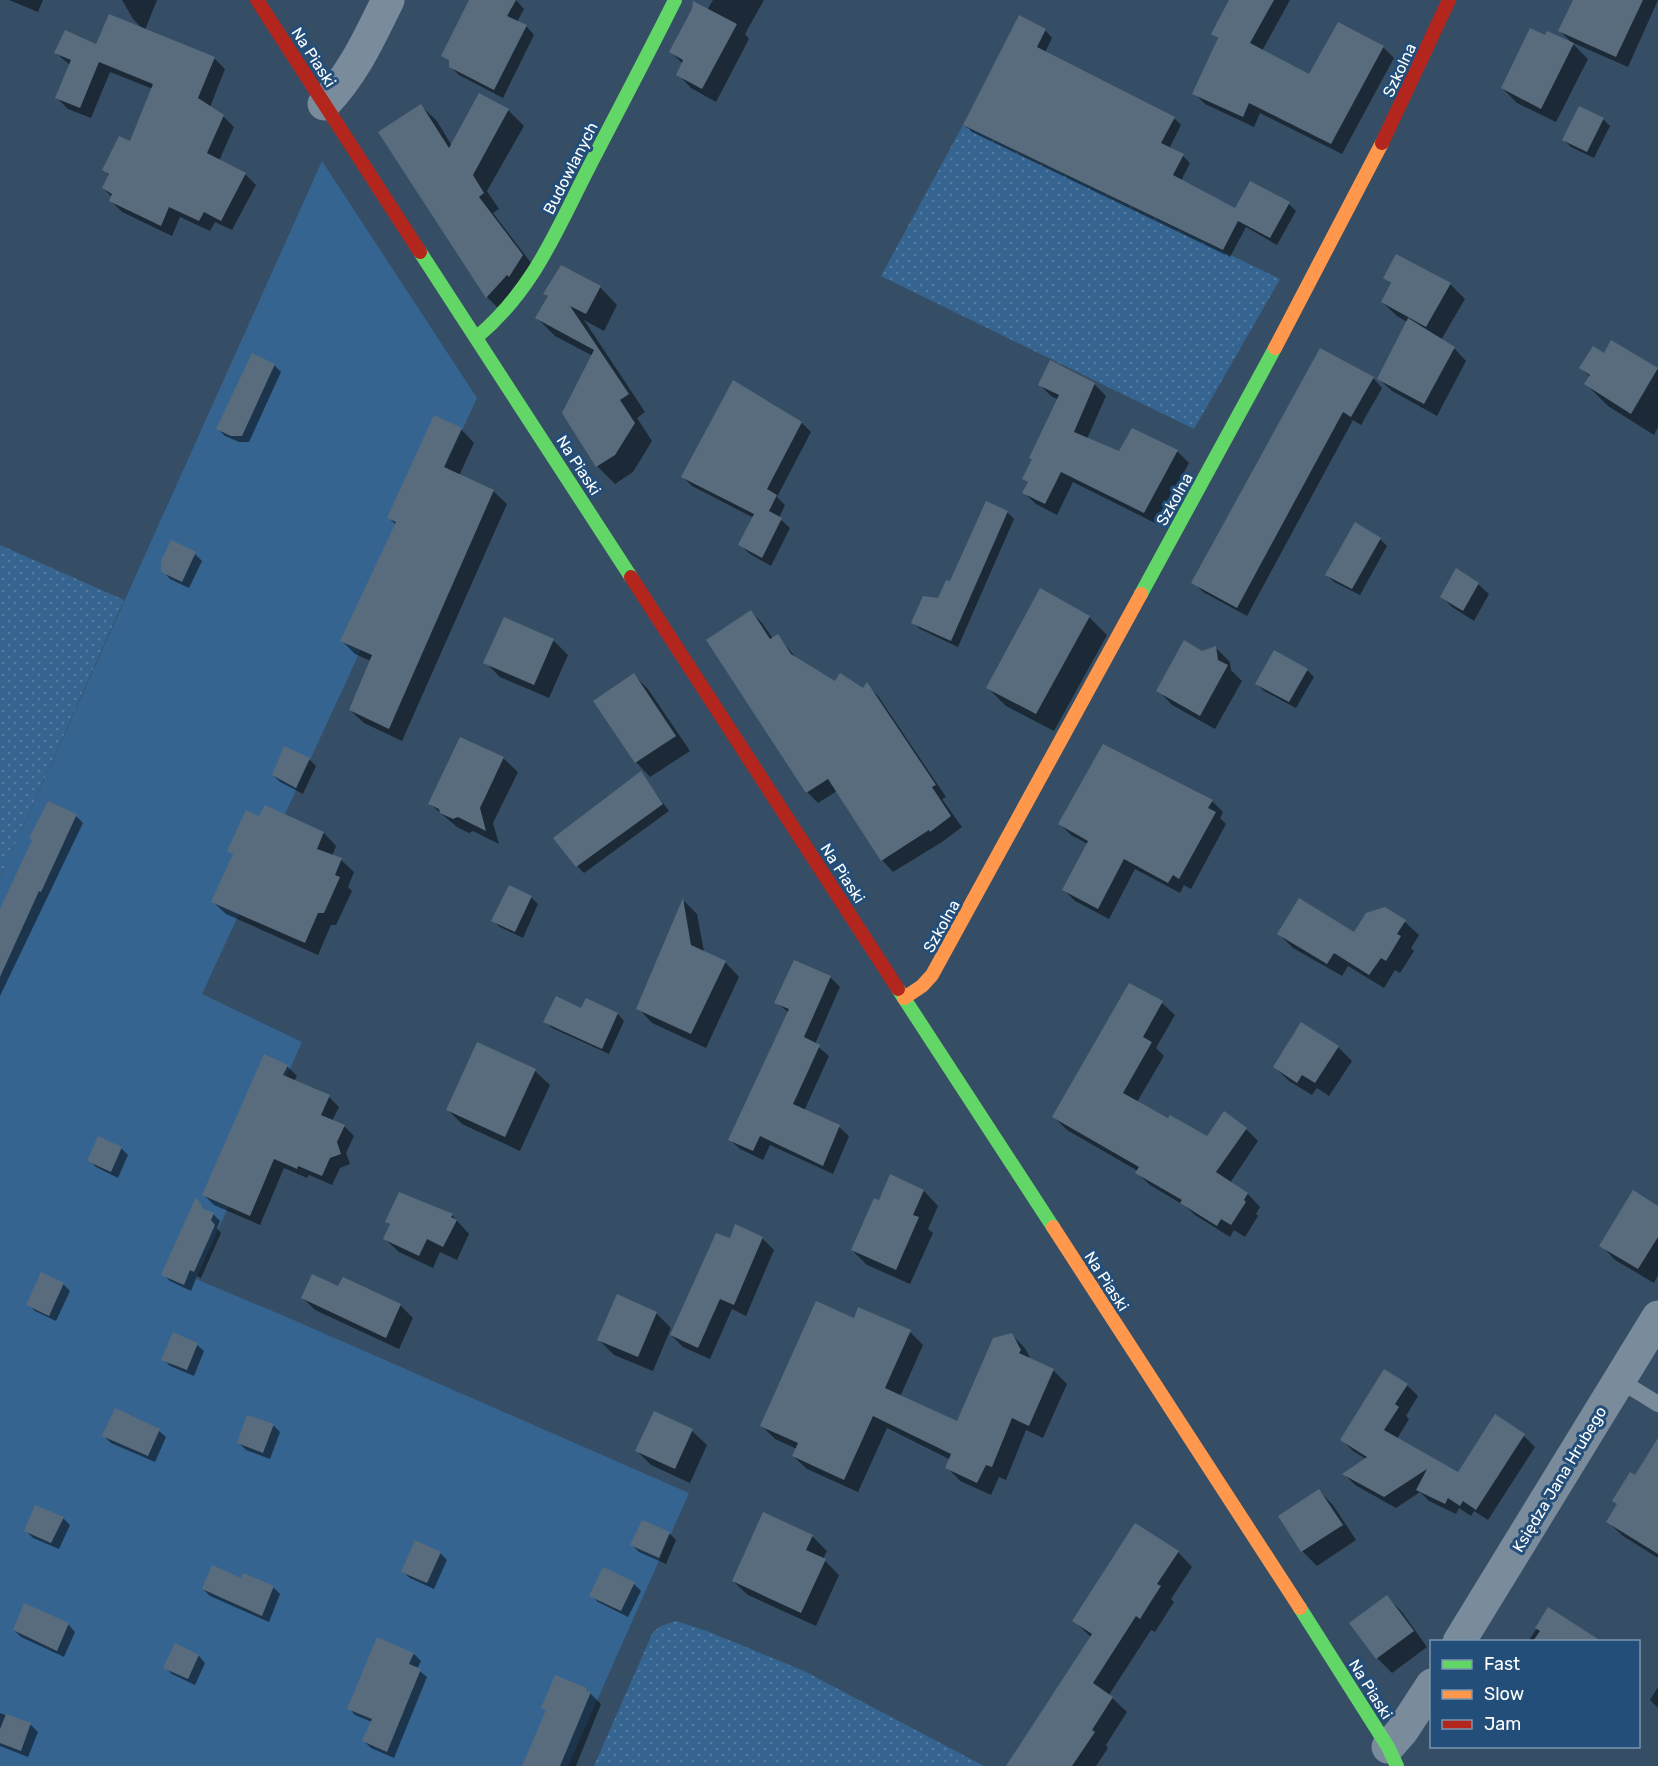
<svg xmlns="http://www.w3.org/2000/svg" width="1658" height="1766" viewBox="0 0 1658 1766" font-family="Rubik,sans-serif">
<style>
.grass{fill:url(#grass-dots)}
.garden{fill:#356490}
.shadow{fill:#0007}
.building{fill:#596c7d}
.lines{fill:none;stroke-linecap:round;stroke-linejoin:round}
.lane{stroke:#7a8c9c;stroke-width:16}
.street{stroke:#7a8c9c;stroke-width:33}
.fast{stroke:#63d668;stroke-width:14}
.slow{stroke:#ff974d;stroke-width:14}
.jam{stroke:#b3261e;stroke-width:14}
.labels{text-anchor:middle;stroke-width:6;stroke-linejoin:round;paint-order:stroke}
.street-label{font-size:16px;fill:#fff;stroke:#224e79}
</style>
<defs>
<pattern id="grass-dots" width="8" height="8" patternUnits="userSpaceOnUse" patternTransform="scale(1.5)"><rect width="8" height="8" fill="#356490"/><path d="M2 2h.1M6 6h.1" fill="none" stroke="#537ba1" stroke-width="1.8" stroke-linecap="round"/></pattern>
</defs>
<rect width="100%" height="100%" fill="#364e65"/>
<!-- grass -->
<g class="grass">
<polygon points="963,125 1280,279 1194,429 881,276"/>
<polygon points="0,545 124,600 0,878"/>
<polygon points="676,1621 707,1631 804,1671 984,1766 594,1766 653,1632 661,1626"/>
</g>
<!-- garden -->
<polygon class="garden" points="322,161 477,398 202,994 302,1042 196,1279 289,1318 689,1493 568,1766 0,1766 0,878"/>
<!-- shadow -->
<g class="shadow">
<polygon points="9,0 43,0 38,12"/>
<polygon points="122,0 157,0 145,30 214,58 225,69 210,107 223,116 234,127 219,161 245,174 256,185 232,230 215,222 210,231 180,217 172,236 122,212 111,201 112,197 103,188 109,175 104,170 131,143 153,89 110,72 91,118 68,109 57,98 70,65 56,53 96,46 144,30 133,19"/>
<polygon points="478,0 516,0 524,9 517,22 526,26 534,35 503,98 459,75 450,66"/>
<polygon points="713,0 764,0 745,34 749,39 716,102 691,88 678,74 683,64 671,52 707,10"/>
<polygon points="1236,0 1290,0 1262,51 1310,77 1383,47 1394,58 1342,154 1260,113 1254,127 1205,104 1194,93 1219,40 1213,34"/>
<polygon points="1575,0 1658,0 1628,67 1571,42 1560,31"/>
<polygon points="1045,30 1052,38 1045,52 1174,118 1181,125 1169,149 1183,156 1190,163 1181,181 1235,210 1289,204 1296,211 1277,245 1246,227 1230,257 972,132 964,125"/>
<polygon points="1573,44 1588,59 1556,122 1517,103 1502,88"/>
<polygon points="421,106 437,121 452,146 508,110 524,126 487,191 499,209 493,213 538,272 503,313 487,297 380,132"/>
<polygon points="1603,119 1610,126 1594,158 1571,147 1564,140"/>
<polygon points="1385,278 1450,284 1465,299 1441,340 1454,348 1466,361 1437,416 1392,391 1379,379 1407,322 1397,316 1382,302 1392,285"/>
<polygon points="600,287 617,305 604,331 584,320 645,412 637,418 652,441 633,472 615,484 597,466 593,356 555,336 537,318 549,298 545,294"/>
<polygon points="1612,342 1658,370 1658,427 1654,435 1608,406 1586,384 1590,377 1581,368 1604,355"/>
<polygon points="1320,350 1373,378 1382,388 1361,425 1353,420 1247,616 1203,592 1193,582"/>
<polygon points="274,365 281,372 249,442 239,442 225,436 218,429"/>
<polygon points="1094,384 1106,396 1087,439 1120,453 1177,451 1189,463 1157,524 1073,482 1057,515 1036,504 1024,493 1029,483 1024,479 1059,400 1051,396 1040,385"/>
<polygon points="802,423 811,432 777,497 785,505 779,518 790,528 771,566 750,554 740,545 754,518 692,486 683,477"/>
<polygon points="461,429 474,443 459,476 493,491 507,504 402,741 364,723 350,710 371,661 355,654 342,641 396,525 389,518"/>
<polygon points="1007,512 1014,519 958,647 920,629 913,623 939,599"/>
<polygon points="1380,539 1387,546 1360,595 1334,582 1327,575"/>
<polygon points="195,554 202,561 189,588 170,579 163,571"/>
<polygon points="1478,584 1489,594 1474,621 1452,607 1442,597"/>
<polygon points="751,612 762,623 773,639 778,636 797,659 836,683 864,690 867,685 878,696 946,797 942,799 962,827 942,842 893,872 882,860 837,791 818,803 807,792"/>
<polygon points="1089,617 1107,635 1054,731 1006,706 988,688"/>
<polygon points="553,640 568,655 549,698 500,677 485,662"/>
<polygon points="1215,647 1230,662 1231,670 1242,681 1215,729 1172,705 1158,690 1202,653"/>
<polygon points="1307,670 1314,677 1296,708 1264,691 1257,684"/>
<polygon points="634,675 648,689 690,751 650,777 636,762 595,701"/>
<polygon points="503,758 518,772 493,823 499,844 473,831 469,833 457,827 430,804"/>
<polygon points="309,759 316,766 303,794 280,782 273,775"/>
<polygon points="641,773 669,811 584,873 577,866"/>
<polygon points="1212,801 1223,812 1220,818 1226,824 1191,889 1184,885 1180,893 1135,869 1109,919 1075,901 1064,890 1088,844 1071,835 1060,824"/>
<polygon points="76,816 83,823 0,996 0,913"/>
<polygon points="260,818 324,833 336,846 332,856 341,860 354,872 348,887 352,891 336,925 331,925 318,955 226,914 213,902 234,855 229,850"/>
<polygon points="531,897 538,904 523,938 500,927 493,921"/>
<polygon points="684,901 697,914 704,952 725,962 739,977 706,1048 652,1023 638,1008"/>
<polygon points="1405,922 1419,935 1411,948 1414,951 1400,973 1395,970 1384,988 1348,966 1342,976 1293,948 1279,934 1355,934"/>
<polygon points="830,977 840,987 815,1044 829,1056 804,1111 839,1127 849,1136 833,1174 770,1145 763,1160 740,1149 730,1140 789,1013 776,1002"/>
<polygon points="1130,985 1162,1003 1175,1015 1156,1048 1164,1056 1137,1102 1207,1138 1246,1129 1258,1141 1230,1183 1248,1194 1260,1207 1256,1214 1258,1216 1245,1237 1234,1230 1230,1237 1195,1215 1185,1206 1150,1185 1137,1173 1138,1171 1067,1130 1054,1117"/>
<polygon points="587,1000 618,1014 624,1021 609,1054 552,1028 545,1021 582,1010"/>
<polygon points="478,1044 535,1071 550,1085 520,1151 462,1124 448,1110"/>
<polygon points="1338,1047 1352,1061 1329,1096 1317,1088 1312,1095 1289,1081 1275,1067"/>
<polygon points="287,1066 297,1076 294,1081 329,1097 339,1107 332,1121 344,1126 354,1136 346,1153 350,1164 340,1168 332,1185 309,1175 307,1178 284,1168 260,1225 214,1205 204,1195"/>
<polygon points="121,1148 128,1155 118,1178 96,1167 89,1160"/>
<polygon points="924,1191 938,1206 928,1229 933,1233 910,1284 867,1265 852,1250 880,1202"/>
<polygon points="196,1199 206,1211 213,1214 220,1221 217,1228 221,1233 201,1278 197,1276 191,1291 170,1281 163,1274"/>
<polygon points="1658,1207 1658,1275 1654,1283 1615,1260 1601,1245"/>
<polygon points="452,1215 469,1234 457,1260 440,1252 433,1268 399,1252 385,1239 391,1226 387,1222"/>
<polygon points="762,1238 774,1250 746,1316 732,1309 710,1359 683,1347 671,1335 730,1240"/>
<polygon points="343,1279 401,1306 413,1318 399,1349 315,1310 303,1298 339,1288"/>
<polygon points="63,1284 70,1291 56,1321 35,1311 28,1304"/>
<polygon points="656,1313 671,1328 653,1371 614,1355 599,1340"/>
<polygon points="854,1320 910,1332 923,1345 900,1397 957,1423 1011,1334 1025,1348 1031,1360 1053,1370 1067,1384 1043,1438 1026,1430 1006,1480 999,1477 991,1495 960,1481 947,1467 951,1460 887,1428 858,1492 807,1469 793,1456 797,1449 775,1439 762,1426"/>
<polygon points="197,1345 204,1351 194,1376 170,1366 163,1359"/>
<polygon points="1407,1385 1418,1396 1406,1416 1409,1419 1397,1439 1459,1474 1524,1436 1535,1447 1488,1520 1474,1511 1471,1516 1459,1508 1456,1514 1429,1501 1420,1492 1396,1508 1355,1485 1344,1474 1366,1459 1353,1451 1342,1440"/>
<polygon points="654,1413 692,1431 707,1445 690,1483 651,1465 637,1451"/>
<polygon points="273,1425 280,1432 270,1459 246,1450 239,1443"/>
<polygon points="159,1431 166,1437 155,1462 111,1443 104,1436"/>
<polygon points="1658,1468 1658,1558 1623,1536 1608,1522 1618,1505 1614,1501 1635,1477"/>
<polygon points="1319,1491 1333,1505 1356,1540 1317,1566 1302,1551 1280,1517"/>
<polygon points="63,1518 70,1525 59,1549 33,1538 26,1531"/>
<polygon points="669,1533 676,1540 666,1564 639,1552 632,1545"/>
<polygon points="812,1536 827,1551 823,1559 839,1575 816,1626 748,1595 733,1581"/>
<polygon points="1178,1552 1192,1567 1171,1599 1174,1602 1155,1632 1151,1630 1109,1695 1127,1712 1106,1745 1108,1748 1096,1766 1008,1766 1092,1638 1074,1621"/>
<polygon points="440,1553 447,1560 434,1589 410,1578 403,1572"/>
<polygon points="242,1580 273,1587 280,1594 269,1622 210,1596 203,1589"/>
<polygon points="634,1584 641,1591 628,1617 598,1602 591,1595"/>
<polygon points="1387,1597 1402,1612 1427,1647 1392,1673 1377,1658 1351,1623"/>
<polygon points="24,1605 69,1625 75,1632 64,1657 21,1637 14,1630"/>
<polygon points="1549,1609 1587,1634 1594,1642 1528,1642"/>
<polygon points="378,1639 414,1654 421,1661 417,1669 427,1677 394,1758 371,1748 364,1741 372,1722 355,1715 349,1708"/>
<polygon points="176,1645 199,1656 205,1663 195,1685 172,1674 165,1667"/>
<polygon points="1658,1687 1658,1708 1650,1700"/>
<polygon points="586,1689 601,1704 576,1766 527,1766 547,1711 543,1707"/>
<polygon points="0,1713 31,1725 38,1732 28,1757 0,1746"/>
</g>
<!-- building -->
<g class="building">
<polygon points="469,0 516,0 507,16 527,25 494,90 449,67 449,60 441,56"/>
<polygon points="1229,0 1274,0 1250,43 1309,74 1338,22 1384,46 1331,144 1249,103 1243,117 1192,94 1218,38 1211,34"/>
<polygon points="1573,0 1643,0 1616,57 1558,31"/>
<polygon points="693,1 737,24 702,89 676,75 683,60 669,52 692,9"/>
<polygon points="109,14 215,57 198,98 224,115 207,153 246,173 221,221 204,212 199,221 169,207 161,226 109,201 112,194 102,188 109,174 102,170 119,136 130,141 153,84 99,62 80,108 55,98 71,60 54,53 65,30 96,44"/>
<polygon points="1019,15 1046,29 1037,47 1175,117 1161,143 1184,154 1173,175 1235,208 1250,181 1290,202 1270,238 1238,221 1223,250 963,125"/>
<polygon points="1530,28 1545,35 1547,31 1574,43 1541,109 1501,88"/>
<polygon points="479,93 509,109 473,175 484,193 479,197 523,255 509,277 507,275 486,298 378,132 421,104 449,148"/>
<polygon points="1579,106 1604,118 1587,152 1562,140"/>
<polygon points="1396,254 1451,283 1426,327 1381,302 1391,283 1383,278"/>
<polygon points="561,265 601,286 586,314 570,306 629,394 620,400 635,423 615,455 596,467 562,413 594,350 535,318 548,296 543,294"/>
<polygon points="1408,318 1455,347 1424,404 1377,379"/>
<polygon points="1611,340 1658,368 1631,414 1584,384 1590,375 1579,368 1593,346 1604,353"/>
<polygon points="1320,348 1374,377 1351,417 1343,412 1237,608 1191,583"/>
<polygon points="252,353 275,364 242,436 231,436 216,429"/>
<polygon points="1050,360 1095,383 1074,432 1119,451 1132,428 1178,450 1144,513 1061,472 1045,504 1022,493 1028,482 1022,479 1032,459 1029,458 1059,395 1038,385"/>
<polygon points="733,380 802,422 767,489 777,495 769,511 782,518 762,558 738,545 754,514 681,477"/>
<polygon points="434,415 462,428 444,467 494,490 389,729 349,710 372,655 340,641 396,522 387,518"/>
<polygon points="986,501 1008,511 951,641 911,623 923,596 938,598 946,580 950,581"/>
<polygon points="1355,522 1381,538 1352,589 1325,575"/>
<polygon points="171,540 196,552 182,582 161,572 161,561"/>
<polygon points="1456,568 1479,583 1463,611 1440,597"/>
<polygon points="1040,588 1090,616 1036,714 986,688"/>
<polygon points="751,610 770,639 778,634 791,654 835,681 840,673 863,688 867,682 936,785 932,787 951,816 930,832 929,830 881,861 828,779 806,793 706,640"/>
<polygon points="504,617 554,639 534,685 483,663"/>
<polygon points="1184,640 1202,651 1216,646 1218,660 1228,665 1200,716 1156,691"/>
<polygon points="1274,650 1308,669 1289,702 1255,684"/>
<polygon points="634,673 676,736 635,763 593,701"/>
<polygon points="460,737 504,757 480,808 486,831 458,817 453,819 440,813 439,809 428,804"/>
<polygon points="1103,744 1213,800 1208,808 1216,812 1179,879 1173,875 1168,883 1124,859 1098,909 1062,890 1088,841 1058,824"/>
<polygon points="284,746 310,758 296,788 272,775"/>
<polygon points="641,771 663,804 576,867 553,838"/>
<polygon points="48,801 77,814 41,892 39,891 0,977 0,909 32,840 29,838"/>
<polygon points="265,805 324,832 317,849 342,858 335,875 340,877 324,913 318,913 305,943 211,902 233,854 227,851 246,810 259,816"/>
<polygon points="509,885 532,896 515,932 491,921"/>
<polygon points="683,898 691,945 726,961 691,1034 636,1009"/>
<polygon points="1299,898 1354,932 1366,913 1385,907 1406,920 1397,934 1401,936 1386,961 1381,958 1369,975 1334,953 1327,964 1277,934"/>
<polygon points="794,960 831,976 804,1037 820,1045 793,1104 840,1125 823,1166 760,1136 753,1151 728,1140 789,1009 774,1003"/>
<polygon points="1129,983 1163,1001 1143,1037 1152,1042 1123,1093 1168,1118 1170,1115 1207,1136 1224,1111 1247,1128 1216,1172 1248,1193 1244,1200 1246,1202 1231,1225 1221,1219 1217,1226 1180,1203 1182,1200 1135,1173 1139,1167 1052,1117"/>
<polygon points="556,996 581,1008 586,998 618,1013 602,1049 543,1022"/>
<polygon points="1301,1022 1339,1046 1315,1083 1302,1075 1297,1083 1273,1067"/>
<polygon points="477,1042 536,1069 505,1137 446,1110"/>
<polygon points="264,1054 288,1065 283,1075 330,1095 321,1115 345,1125 337,1142 341,1154 330,1158 322,1176 298,1166 297,1169 274,1159 250,1216 202,1195"/>
<polygon points="98,1136 122,1147 111,1172 87,1161"/>
<polygon points="890,1174 924,1190 913,1215 919,1217 896,1270 851,1250 874,1198 879,1200"/>
<polygon points="1633,1190 1658,1206 1658,1237 1638,1269 1599,1246"/>
<polygon points="399,1192 453,1214 451,1217 457,1220 443,1247 427,1239 419,1256 383,1239 390,1224 385,1222"/>
<polygon points="196,1197 204,1209 214,1213 211,1220 215,1225 194,1272 190,1270 184,1285 161,1275"/>
<polygon points="735,1224 763,1237 734,1305 720,1299 698,1348 670,1335 716,1233 730,1238"/>
<polygon points="41,1272 64,1283 49,1316 26,1305"/>
<polygon points="312,1274 338,1286 343,1277 401,1304 386,1338 301,1298"/>
<polygon points="617,1294 657,1312 638,1357 597,1340"/>
<polygon points="816,1301 854,1318 858,1307 911,1330 885,1388 957,1421 993,1338 1012,1333 1021,1350 1019,1353 1054,1369 1029,1426 1012,1418 992,1467 986,1465 977,1483 945,1468 951,1454 873,1416 844,1480 792,1456 798,1443 760,1426"/>
<polygon points="173,1332 198,1343 187,1370 161,1360"/>
<polygon points="1384,1369 1408,1384 1395,1404 1399,1407 1384,1430 1458,1472 1495,1414 1525,1434 1476,1510 1463,1501 1460,1506 1448,1498 1445,1504 1416,1490 1427,1469 1384,1497 1342,1474 1367,1457 1340,1440"/>
<polygon points="115,1408 160,1429 148,1456 102,1436"/>
<polygon points="654,1411 693,1429 675,1469 635,1451"/>
<polygon points="247,1415 274,1424 263,1453 237,1443"/>
<polygon points="1658,1438 1658,1554 1606,1522 1617,1504 1612,1501 1630,1472 1635,1475"/>
<polygon points="1319,1489 1343,1525 1301,1552 1278,1516"/>
<polygon points="35,1505 64,1517 51,1543 24,1531"/>
<polygon points="763,1512 813,1535 806,1550 826,1559 801,1613 732,1581"/>
<polygon points="642,1520 670,1532 659,1558 630,1545"/>
<polygon points="1135,1523 1179,1551 1157,1584 1161,1586 1150,1603 1140,1619 1136,1616 1093,1683 1113,1697 1092,1730 1095,1732 1072,1766 1006,1766 1092,1634 1072,1621"/>
<polygon points="415,1540 441,1552 427,1583 401,1572"/>
<polygon points="212,1565 241,1578 243,1573 274,1586 262,1616 202,1589"/>
<polygon points="603,1567 635,1582 621,1611 589,1596"/>
<polygon points="1387,1595 1414,1631 1376,1659 1349,1623"/>
<polygon points="24,1603 69,1623 57,1651 13,1630"/>
<polygon points="1548,1607 1601,1641 1533,1641 1540,1631 1535,1628"/>
<polygon points="377,1637 414,1653 409,1664 421,1669 387,1752 362,1741 372,1719 347,1709"/>
<polygon points="175,1643 199,1655 188,1679 163,1668"/>
<polygon points="555,1675 587,1688 586,1690 591,1692 560,1766 522,1766 546,1710 541,1708"/>
<polygon points="6,1714 31,1723 21,1751 0,1743 0,1729"/>
</g>
<g class="lines">
<!-- lane -->
<polyline class="lane" points="1619,1380 1658,1404"/>
<!-- street -->
<g class="street">
<path d="M324 104C354 73 369 38 388 0"/>
<polyline points="1459,1642 1658,1317"/>
<polyline points="1388,1747 1402,1731 1432,1685"/>
</g>
<!-- fast -->
<g class="fast">
<polyline points="420,252 631,577"/>
<path d="M477 337C534 289 556 231 589 167 618 111 647 56 675 0"/>
<polyline points="1141,594 1275,348"/>
<polyline points="898,989 1053,1227"/>
<polyline points="1300,1608 1388,1747 1397,1766"/>
</g>
<!-- slow -->
<g class="slow">
<polyline points="1275,348 1382,143"/>
<polyline points="904,998 922,986 932,975 1141,594"/>
<polyline points="1053,1227 1300,1608"/>
</g>
<!-- jam -->
<g class="jam">
<polyline points="257,0 420,252"/>
<polyline points="1382,143 1449,0"/>
<polyline points="631,577 898,989"/>
</g>
</g>
<g class="labels">
<!-- street labels -->
<g class="street-label">
<text transform="translate(314 57) rotate(57)" y="6">Na Piaski</text>
<text transform="translate(1399 70) rotate(-65)" y="6">Szkolna</text>
<text transform="translate(570 168) rotate(-63)" y="6">Budowlanych</text>
<text transform="translate(579 465) rotate(57)" y="6">Na Piaski</text>
<text transform="translate(1174 499) rotate(-61)" y="6">Szkolna</text>
<text transform="translate(843 873) rotate(57)" y="6">Na Piaski</text>
<text transform="translate(941 926) rotate(-61)" y="6">Szkolna</text>
<text transform="translate(1107 1281) rotate(57)" y="6">Na Piaski</text>
<text transform="translate(1559 1479) rotate(-59)" y="6">Księdza Jana Hrubego</text>
<text transform="translate(1371 1689) rotate(58)" y="6">Na Piaski</text>
</g>
</g>
<!-- legend -->
<rect x="1430" y="1640" width="210" height="108" fill="#224e79" stroke="#7a95af" stroke-width="1.5"/>
<rect x="1442" y="1660" width="30" height="9" fill="#63d668" stroke="#7a95af" stroke-width="1.5"/>
<text x="1484" y="1670" font-size="18" fill="#ffffff">Fast</text>
<rect x="1442" y="1690" width="30" height="9" fill="#ff974d" stroke="#7a95af" stroke-width="1.5"/>
<text x="1484" y="1700" font-size="18" fill="#ffffff">Slow</text>
<rect x="1442" y="1720" width="30" height="9" fill="#b3261e" stroke="#7a95af" stroke-width="1.5"/>
<text x="1484" y="1730" font-size="18" fill="#ffffff">Jam</text>
</svg>
